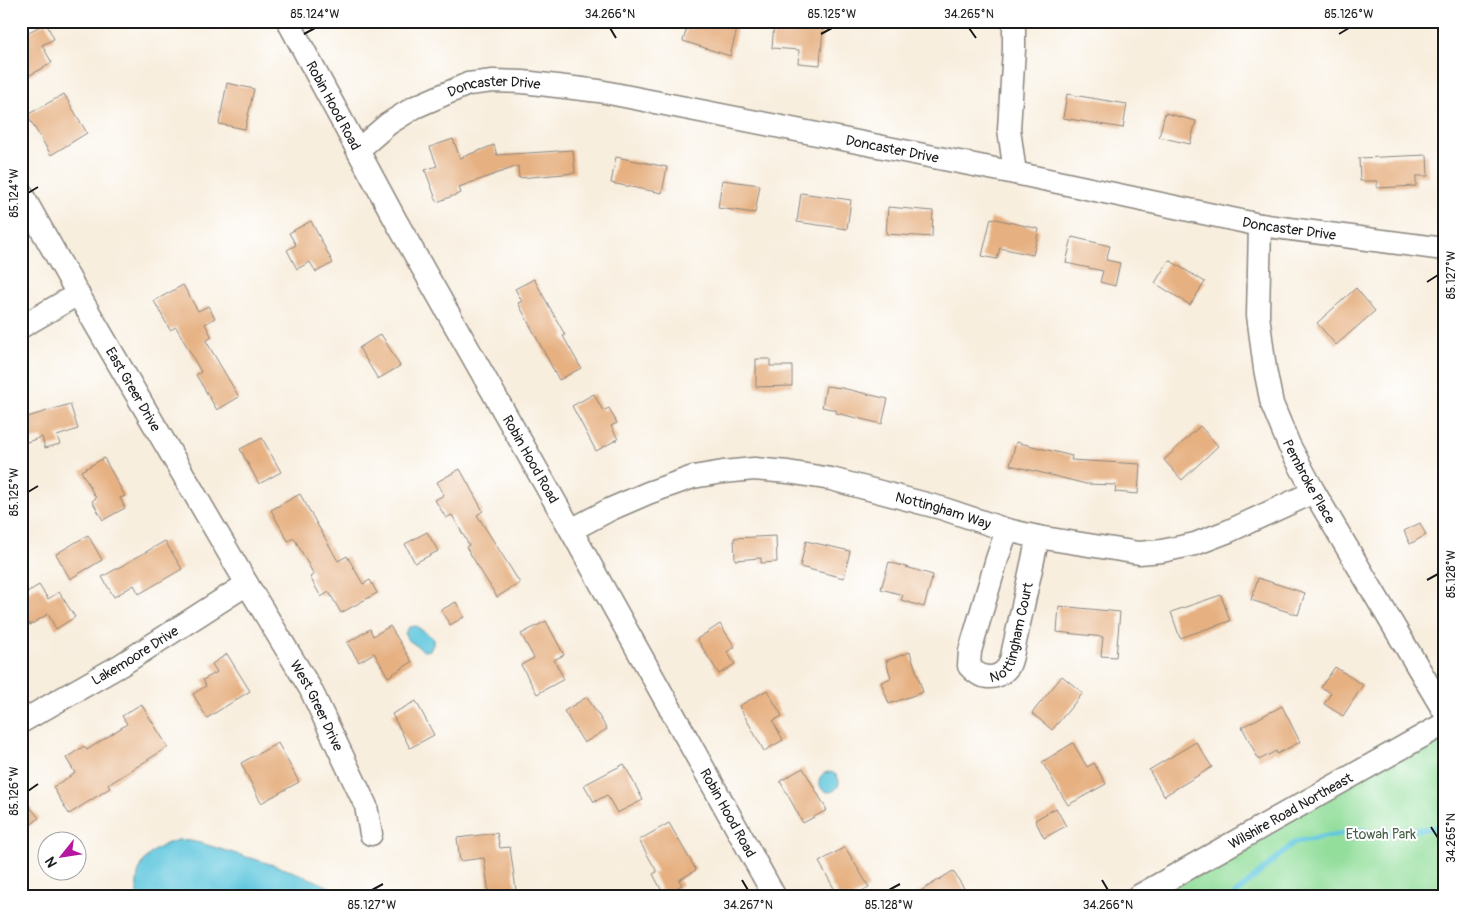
<svg xmlns="http://www.w3.org/2000/svg" width="1465" height="918" viewBox="0 0 1465 918" font-family="Pangolin,sans-serif">
<style>
.green{fill:#93de9b;stroke:#587d5c}
.water{fill:#61c7de;stroke:#3e727d}
.lines{fill:none;stroke-linecap:round;stroke-linejoin:round}
.stream{stroke:#61c7de;stroke-width:5.5}
.building{fill:#e6b081}
.minor-casing{stroke:#8a857d;stroke-width:25}
.minor{stroke:#fff;stroke-width:22}
.ticks{fill:none;stroke:#1c1c1c;stroke-width:2}
.labels{text-anchor:middle;stroke-width:4;stroke-linejoin:round;paint-order:stroke}
.street-label{font-size:14px;fill:#1c1c1c;stroke:#fff}
.park-label{font-size:14px;fill:#466048;stroke:#fff}
.neatline{fill:none;stroke:#1c1c1c;stroke-width:2}
.ticks-label{font-size:12px;text-anchor:middle;fill:#1c1c1c}
</style>
<rect width="100%" height="100%" fill="#fff"/>
<filter id="ink" filterUnits="userSpaceOnUse"><feTurbulence type="fractalNoise" baseFrequency=".02" numOctaves="2"/><feDisplacementMap in="SourceGraphic" scale="10" xChannelSelector="R" yChannelSelector="G"/><feConvolveMatrix kernelMatrix="1 2 1 2 8 2 1 2 1" color-interpolation-filters="sRGB"/></filter>
<filter id="wash" filterUnits="userSpaceOnUse"><feTurbulence type="fractalNoise" baseFrequency=".0096" numOctaves="4" result="noise"/><feDisplacementMap in="SourceGraphic" scale="20" xChannelSelector="R" yChannelSelector="G"/><feGaussianBlur stdDeviation="1.12" result="paint"/><feColorMatrix in="noise" values="0 0 0 0 0 0 0 0 0 0 0 0 0 0 0 0 0 1.4 0 .05"/><feComposite in="paint" operator="in"/></filter>
<g filter="url(#wash)">
<rect width="100%" height="100%" fill="#f8eede"/>
<!-- green -->
<polygon class="green" points="1444,727 1444,897 1141,897"/>
<!-- water -->
<g class="water">
<polygon points="416,626 433,638 433,645 430,650 424,651 407,639 405,633 409,627"/>
<circle cx="829" cy="782" r="10"/>
<path d="M178 840C196 840 212 847 230 852 271 864 311 875 348 897H138C132 866 150 847 178 840Z"/>
</g>
<g class="lines">
<!-- stream -->
<polyline class="stream" points="1232,897 1295,842 1361,830 1378,834 1444,827"/>
</g>
<g id="blocks">
<!-- building -->
<g class="building">
<polygon points="689,21 711,21 737,29 730,56 683,41"/>
<polygon points="46,23 54,39 42,45 52,63 21,80 21,36"/>
<polygon points="774,23 823,27 820,65 798,63 799,50 772,48"/>
<polygon points="227,83 254,89 245,129 219,124"/>
<polygon points="64,94 87,133 51,155 27,115"/>
<polygon points="1067,94 1127,104 1123,128 1063,118"/>
<polygon points="1165,113 1196,121 1190,144 1159,137"/>
<polygon points="453,139 460,158 494,145 497,155 573,150 575,173 519,178 518,166 459,187 461,193 437,202 425,170 437,166 430,147"/>
<polygon points="1427,155 1428,176 1416,176 1416,186 1377,188 1377,181 1360,181 1359,158"/>
<polygon points="616,157 667,167 662,193 611,183"/>
<polygon points="722,180 760,185 755,213 718,208"/>
<polygon points="801,193 851,200 847,229 797,222"/>
<polygon points="888,207 933,211 932,237 886,234"/>
<polygon points="991,218 1039,229 1033,255 1000,248 997,259 982,256"/>
<polygon points="311,221 333,263 316,272 310,262 297,269 287,250 296,245 289,233"/>
<polygon points="1072,237 1110,246 1106,260 1120,263 1115,286 1100,282 1103,271 1066,263"/>
<polygon points="1169,260 1205,282 1190,305 1155,283"/>
<polygon points="534,279 565,335 563,336 581,368 559,380 518,303 522,301 515,289"/>
<polygon points="183,285 198,311 208,306 215,318 205,324 212,337 206,341 239,397 217,410 196,375 201,372 176,327 170,330 154,301"/>
<polygon points="1356,288 1375,311 1336,345 1317,323"/>
<polygon points="381,334 400,366 378,379 359,348"/>
<polygon points="756,359 770,359 770,366 792,366 792,386 756,387"/>
<polygon points="826,386 842,388 888,399 882,424 836,413 836,410 822,407"/>
<polygon points="594,394 603,411 609,408 617,423 611,426 618,439 596,451 572,406"/>
<polygon points="70,404 78,429 57,436 60,444 45,448 42,437 21,444 21,419"/>
<polygon points="1200,426 1218,446 1182,480 1164,460"/>
<polygon points="262,438 281,472 259,484 240,449"/>
<polygon points="1016,442 1072,456 1071,460 1140,464 1138,494 1115,492 1116,485 1086,484 1010,465"/>
<polygon points="104,458 125,496 120,498 125,508 103,520 92,501 96,498 81,471"/>
<polygon points="460,469 483,511 477,515 520,583 497,597 466,547 469,545 452,515 446,518 435,500 444,495 437,482"/>
<polygon points="300,494 338,561 347,556 363,584 370,580 377,593 341,613 329,592 321,597 310,577 314,575 294,538 288,541 271,510"/>
<polygon points="1420,523 1426,535 1410,544 1404,531"/>
<polygon points="427,532 438,551 415,563 405,544"/>
<polygon points="88,535 102,560 70,579 56,554"/>
<polygon points="776,536 777,562 761,563 761,558 735,560 734,538"/>
<polygon points="165,541 182,569 139,594 134,585 114,597 102,577"/>
<polygon points="806,541 850,551 844,578 800,567"/>
<polygon points="889,562 933,575 924,607 901,600 903,595 881,589"/>
<polygon points="1258,578 1305,593 1298,615 1251,600"/>
<polygon points="39,585 48,599 59,592 75,617 56,629 48,614 30,625 21,611 21,596"/>
<polygon points="1221,595 1230,621 1180,638 1171,612"/>
<polygon points="456,602 464,617 450,625 441,610"/>
<polygon points="1059,606 1120,612 1116,657 1101,656 1103,637 1057,632"/>
<polygon points="546,621 564,655 554,660 564,679 537,694 521,665 534,658 521,634"/>
<polygon points="720,624 735,647 727,652 735,664 719,674 697,639"/>
<polygon points="390,626 412,662 388,677 374,653 359,662 347,643 370,629 373,636"/>
<polygon points="910,652 923,692 889,704 881,682 891,678 886,661"/>
<polygon points="227,654 250,691 207,718 193,694 206,686 203,680 217,672 212,664"/>
<polygon points="1335,667 1363,685 1343,716 1324,704 1331,693 1321,687"/>
<polygon points="1062,676 1083,693 1052,730 1032,713"/>
<polygon points="767,690 782,716 773,721 783,740 764,751 739,706"/>
<polygon points="587,697 607,729 584,743 564,711"/>
<polygon points="416,701 434,735 410,748 392,714"/>
<polygon points="141,704 168,747 108,785 110,788 69,814 53,787 75,773 66,758 84,746 87,750 127,724 122,716"/>
<polygon points="1282,706 1300,742 1277,754 1276,751 1259,760 1242,727"/>
<polygon points="1196,742 1212,767 1164,796 1149,770"/>
<polygon points="278,743 299,782 261,803 241,763"/>
<polygon points="1073,743 1087,767 1094,763 1106,784 1068,805 1042,762"/>
<polygon points="624,764 643,800 617,813 607,795 594,802 584,785"/>
<polygon points="803,768 827,810 803,823 780,781"/>
<polygon points="21,796 39,818 21,833"/>
<polygon points="1056,808 1066,826 1044,838 1035,820"/>
<polygon points="669,823 696,870 679,880 682,885 664,895 653,874 657,872 639,840"/>
<polygon points="497,833 500,848 510,847 516,890 489,894 484,858 460,861 457,838"/>
<polygon points="845,847 869,887 852,897 839,897 819,862"/>
<polygon points="953,871 965,890 954,897 911,897"/>
</g>
</g>
</g>
<g filter="url(#ink)">
<use href="#blocks" fill-opacity="0" stroke="#8a857d" stroke-width="1"/>
<g class="lines">
<!-- minor casing -->
<g class="minor-casing">
<g id="minor">
<path id="s1" d="M288 21 396 221 571 530 775 897"/>
<polyline points="1014,21 1014,49 1009,129 1015,173"/>
<path id="s2" d="M358 150 388 124 415 107 468 84 493 81 523 82 599 91 1015 173 1260 225 1444 249"/>
<path id="s3" d="M21 193 78 294 247 584 310 688 366 806 371 834"/>
<path id="s4" d="M1260 225 1258 315 1265 369 1272 404 1289 445 1314 492 1444 711"/>
<polyline points="21,327 78,294"/>
<path id="s5" d="M571 530 611 509 648 493 693 477 723 472 754 469 788 472 831 479 941 508 1007 530 1038 537 1139 553 1162 551 1195 544 1229 531 1314 492"/>
<path id="s6" d="M1007 530 997 559 970 651 969 666C980 679 996 682 1008 667 1011 662 1012 656 1013 651L1038 537"/>
<path id="s7" d="M21 722 121 665 247 584"/>
<path id="s8" d="M1137 897 1444 724"/>
</g>
</g>
<!-- minor -->
<use href="#minor" class="minor"/>
</g>
</g>
<!-- ticks -->
<path class="ticks" d="M610 28 616 38M969 28 976 38M304 34 315 28M821 34 832 28M1339 34 1349 28M28 193 38 187M1427 282 1438 275M28 492 38 486M1427 580 1438 574M28 791 38 784M1431 827 1438 838M742 880 748 890M1102 880 1108 890M372 890 383 884M889 890 900 884"/>
<g class="labels">
<!-- street labels -->
<g class="street-label">
<text dy="5" stroke="none"><textPath href="#s2" startOffset="155">Doncaster Drive</textPath></text>
<text dy="5" stroke="none"><textPath href="#s1" startOffset="96">Robin Hood Road</textPath></text>
<text dy="5" stroke="none"><textPath href="#s2" startOffset="560">Doncaster Drive</textPath></text>
<text dy="5" stroke="none"><textPath href="#s2" startOffset="965">Doncaster Drive</textPath></text>
<text dy="5" stroke="none"><textPath href="#s3" startOffset="226">East Greer Drive</textPath></text>
<text dy="5" stroke="none"><textPath href="#s1" startOffset="501">Robin Hood Road</textPath></text>
<text dy="5" stroke="none"><textPath href="#s4" startOffset="266">Pembroke Place</textPath></text>
<text dy="5" stroke="none"><textPath href="#s5" startOffset="389">Nottingham Way</textPath></text>
<text dy="5" stroke="none"><textPath href="#s6" startOffset="220">Nottingham Court</textPath></text>
<text dy="5" stroke="none"><textPath href="#s7" startOffset="132">Lakemoore Drive</textPath></text>
<text dy="5" stroke="none"><textPath href="#s3" startOffset="592">West Greer Drive</textPath></text>
<text dy="5" stroke="none"><textPath href="#s8" startOffset="176">Wilshire Road Northeast</textPath></text>
<text dy="5" stroke="none"><textPath href="#s1" startOffset="906">Robin Hood Road</textPath></text>
</g>
<!-- park labels -->
<g class="park-label">
<text x="1381" y="839">Etowah Park</text>
</g>
</g>
<!-- margin -->
<rect width="1465" height="918" fill="none" stroke="#fff" stroke-width="55"/>
<!-- north arrow -->
<g transform="translate(62 856) rotate(240)"><circle r="24" fill="#ffffff" stroke="#a4a4a4"/>
<path d="M0-4L9 19L0 12L-9 19Z" fill="#b5179e"/>
<text y="-8" font-size="14" font-weight="bold" text-anchor="middle" fill="#1c1c1c">N</text>
</g>
<rect x="28" y="28" width="1410" height="862" class="neatline"/>
<g class="ticks-label">
<text x="315" y="18">85.124°W</text>
<text x="610" y="18">34.266°N</text>
<text x="832" y="18">85.125°W</text>
<text x="969" y="18">34.265°N</text>
<text x="1349" y="18">85.126°W</text>
<text transform="translate(14 193) rotate(-90)" y="4">85.124°W</text>
<text transform="translate(1451 275) rotate(-90)" y="4">85.127°W</text>
<text transform="translate(14 492) rotate(-90)" y="4">85.125°W</text>
<text transform="translate(1451 574) rotate(-90)" y="4">85.128°W</text>
<text transform="translate(14 791) rotate(-90)" y="4">85.126°W</text>
<text transform="translate(1451 838) rotate(-90)" y="4">34.265°N</text>
<text x="372" y="909">85.127°W</text>
<text x="748" y="909">34.267°N</text>
<text x="889" y="909">85.128°W</text>
<text x="1108" y="909">34.266°N</text>
</g>
</svg>
